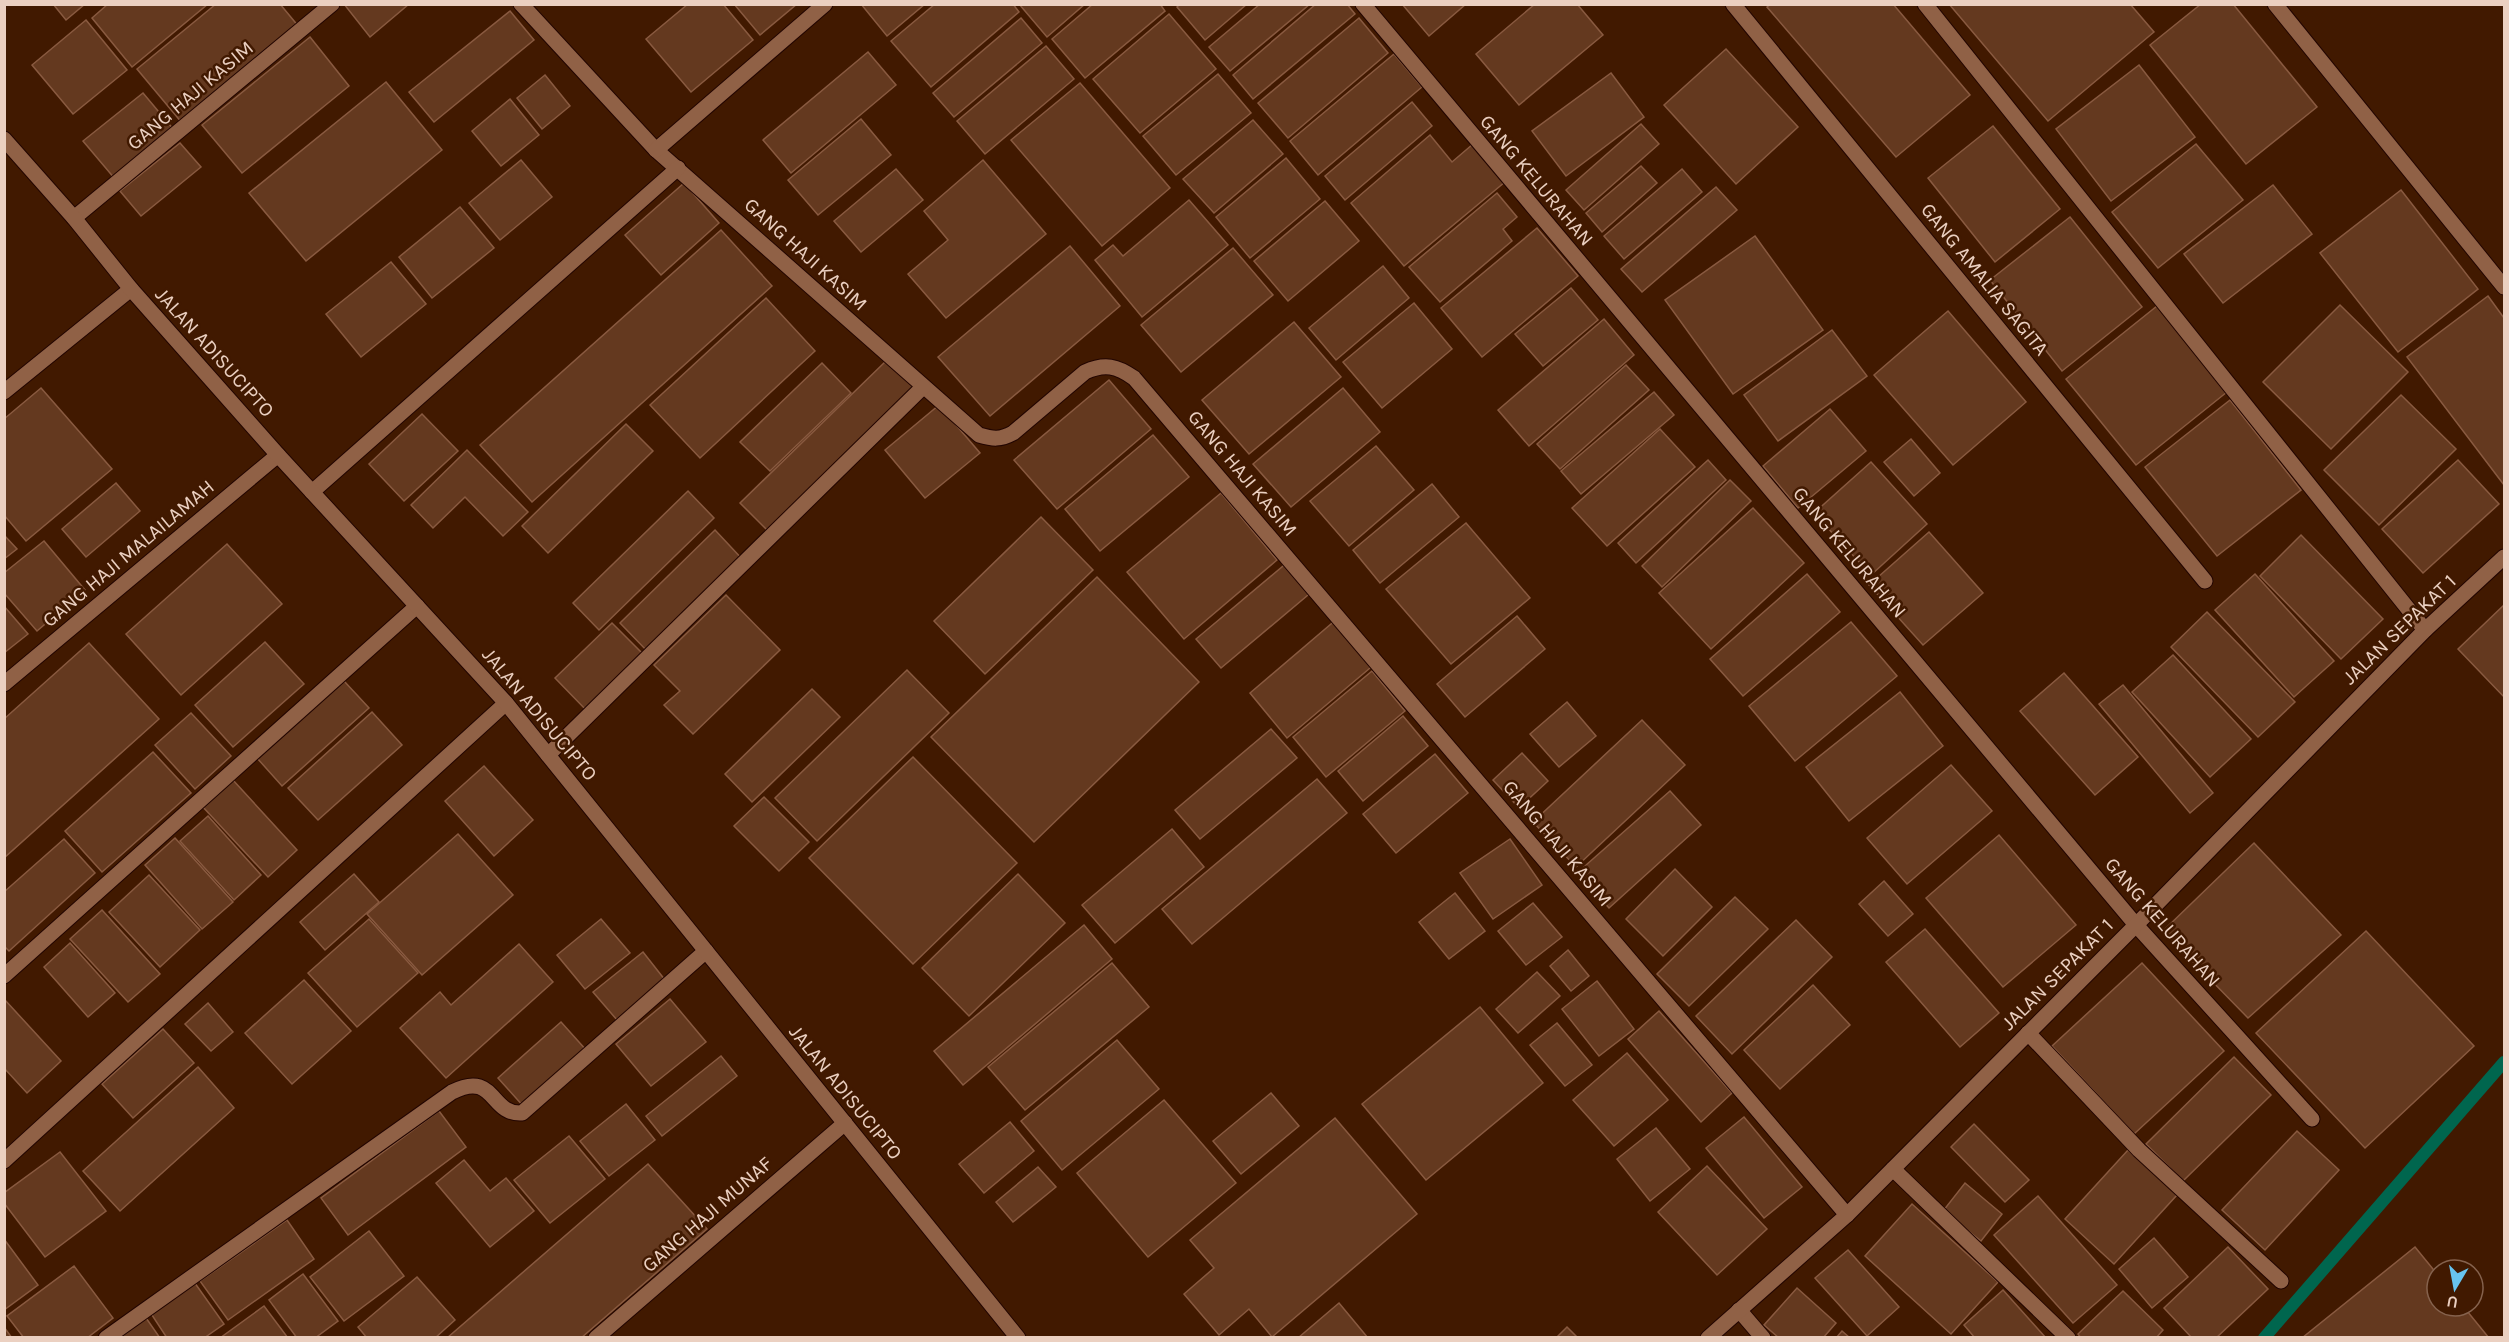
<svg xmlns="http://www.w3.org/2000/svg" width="2509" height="1342" viewBox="0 0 2509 1342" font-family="Karla,sans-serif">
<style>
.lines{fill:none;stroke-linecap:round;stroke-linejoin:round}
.stream{stroke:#00664e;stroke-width:12}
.building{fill:#64391f;stroke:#895a40;stroke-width:1.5}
.street-casing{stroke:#220500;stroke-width:17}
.secondary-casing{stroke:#220500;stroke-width:17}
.street{stroke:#906146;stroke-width:15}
.secondary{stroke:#906146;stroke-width:15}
.labels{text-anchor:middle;stroke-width:5;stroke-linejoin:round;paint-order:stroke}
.street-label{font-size:20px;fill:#ebd0c1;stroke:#411900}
</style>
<rect width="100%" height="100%" fill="#411900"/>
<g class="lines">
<!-- stream -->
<polyline class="stream" points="2264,1338 2504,1062"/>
</g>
<!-- building -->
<g class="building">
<polygon points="53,4 85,4 66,20"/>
<polygon points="108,4 208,4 132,67 92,18"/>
<polygon points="216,4 280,4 299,27 182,123 137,69"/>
<polygon points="344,4 409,4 370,37"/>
<polygon points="688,4 723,4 753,40 691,92 646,39"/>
<polygon points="734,4 797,4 760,35"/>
<polygon points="861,4 925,4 887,36"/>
<polygon points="935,4 1013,4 1019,12 931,87 891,41"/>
<polygon points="1019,4 1085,4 1047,37"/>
<polygon points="1093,4 1160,4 1165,11 1085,78 1052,39"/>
<polygon points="1180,4 1247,4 1205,40 1177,7"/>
<polygon points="1260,4 1310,4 1230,71 1209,47"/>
<polygon points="1316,4 1347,4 1355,14 1253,99 1233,75"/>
<polygon points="1402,4 1466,4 1429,36"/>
<polygon points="1535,4 1577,4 1603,35 1519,105 1476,54"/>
<polygon points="1771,4 1893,4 1970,95 1896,157 1767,7"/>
<polygon points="1949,4 2130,4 2154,32 2048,121"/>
<polygon points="2201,4 2233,4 2317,107 2246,164 2150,45"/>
<polygon points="510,11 534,40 434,122 409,92"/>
<polygon points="1169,14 1216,69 1140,133 1093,79"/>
<polygon points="1021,18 1042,43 954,117 933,93"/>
<polygon points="1359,18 1388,53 1288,138 1258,103"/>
<polygon points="86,20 127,70 73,114 32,65"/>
<polygon points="310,37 349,86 242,173 202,125"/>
<polygon points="1046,46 1074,79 985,154 957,121"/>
<polygon points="1726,49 1798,127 1736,184 1664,105"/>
<polygon points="868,52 896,85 791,173 763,140"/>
<polygon points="1394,54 1422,87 1318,175 1290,141"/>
<polygon points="2139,65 2195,137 2111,201 2056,129"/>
<polygon points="1611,73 1644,117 1566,176 1532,131"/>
<polygon points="1218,74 1251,113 1176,175 1143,136"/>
<polygon points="545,75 570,106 542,129 517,98"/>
<polygon points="386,82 442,150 306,261 249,193"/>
<polygon points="1080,83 1170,188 1102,246 1011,140"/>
<polygon points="143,93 174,130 115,179 83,141"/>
<polygon points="510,99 539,135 501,166 472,131"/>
<polygon points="1412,102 1432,126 1345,200 1325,176"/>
<polygon points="861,119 891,155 818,215 788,180"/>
<polygon points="1253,120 1283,154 1214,213 1183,179"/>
<polygon points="1641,124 1659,144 1584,210 1566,190"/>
<polygon points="1993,126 2060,209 1995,262 1928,178"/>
<polygon points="1430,135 1452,162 1473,144 1505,182 1404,266 1351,203"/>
<polygon points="180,143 201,167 141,216 120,191"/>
<polygon points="2196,144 2243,200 2158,268 2112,212"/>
<polygon points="1286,158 1320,199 1250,258 1216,217"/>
<polygon points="521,160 552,197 500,240 469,203"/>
<polygon points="983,160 1046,234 946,318 908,274 948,240 924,211"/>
<polygon points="1641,166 1657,183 1602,232 1586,213"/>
<polygon points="896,169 923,200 861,252 834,221"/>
<polygon points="1682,169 1702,192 1624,259 1604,236"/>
<polygon points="684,183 719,223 661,275 625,235"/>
<polygon points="2273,185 2312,234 2223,303 2184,254"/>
<polygon points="1716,187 1737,210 1642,292 1621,269"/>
<polygon points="2401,190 2478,289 2398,352 2320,253"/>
<polygon points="1497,193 1517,217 1503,229 1512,241 1440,302 1409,267"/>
<polygon points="1189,200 1228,245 1142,317 1095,260 1113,245 1123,256"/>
<polygon points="1325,201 1359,241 1288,301 1254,261"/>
<polygon points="460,207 494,248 432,298 399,257"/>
<polygon points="2070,217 2142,307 2062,371 1990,280"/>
<polygon points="1537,228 1578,276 1482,357 1441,308"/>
<polygon points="721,230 772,286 532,502 480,445"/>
<polygon points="1755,236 1823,330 1733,394 1665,300"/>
<polygon points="1070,246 1120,306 990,416 938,357"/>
<polygon points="1233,248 1273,295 1181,372 1141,325"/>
<polygon points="391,262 426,304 361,357 326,314"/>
<polygon points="1383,266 1409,298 1336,360 1309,328"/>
<polygon points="1571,288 1598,320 1543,366 1515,334"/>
<polygon points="2488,296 2504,318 2504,485 2407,357"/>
<polygon points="766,298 815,351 700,458 650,405"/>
<polygon points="1414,303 1452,349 1382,408 1343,362"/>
<polygon points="2340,305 2408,372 2331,449 2263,382"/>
<polygon points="2157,306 2227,392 2136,465 2066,379"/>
<polygon points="1948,311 2026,402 1953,465 1874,375"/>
<polygon points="1604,319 1634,355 1529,446 1498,410"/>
<polygon points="1294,322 1341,377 1249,454 1202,400"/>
<polygon points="1832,330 1867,376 1778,441 1744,395"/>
<polygon points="887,360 917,390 770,533 740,503"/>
<polygon points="822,363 851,393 770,471 740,442"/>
<polygon points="1626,365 1649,390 1560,469 1537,444"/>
<polygon points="1109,380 1151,429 1057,509 1014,460"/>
<polygon points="41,388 112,469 26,541 4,515 4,419"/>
<polygon points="1343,388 1380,432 1291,507 1253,464"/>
<polygon points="1654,392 1674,415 1581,494 1561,471"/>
<polygon points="2401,395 2456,449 2379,525 2324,470"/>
<polygon points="2230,400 2301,490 2217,556 2145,467"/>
<polygon points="939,405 980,453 925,498 885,450"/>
<polygon points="1830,409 1866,451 1798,508 1763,466"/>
<polygon points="422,414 458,451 404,501 369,464"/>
<polygon points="626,424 653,451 548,553 522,526"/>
<polygon points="1660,429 1695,467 1607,546 1572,508"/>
<polygon points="1153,435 1189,477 1100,551 1065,509"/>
<polygon points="1911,439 1940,473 1914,496 1884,462"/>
<polygon points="1376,446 1414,490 1349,546 1310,501"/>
<polygon points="467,450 528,512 503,536 465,497 433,528 411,505"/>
<polygon points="1708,460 1726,480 1636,563 1618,543"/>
<polygon points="2458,460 2499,504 2423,573 2382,529"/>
<polygon points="1871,462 1927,524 1871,575 1814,513"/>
<polygon points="1730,480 1751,501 1662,587 1642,566"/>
<polygon points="116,483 140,511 86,557 62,529"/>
<polygon points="1432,484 1459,517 1380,583 1353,550"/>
<polygon points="688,491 714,518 599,630 573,603"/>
<polygon points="1221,493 1277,560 1184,639 1127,572"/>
<polygon points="1753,508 1804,563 1711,649 1659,593"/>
<polygon points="1041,517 1093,570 985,674 934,621"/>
<polygon points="1466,523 1530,598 1451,664 1386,589"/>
<polygon points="715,530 744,561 649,653 620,623"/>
<polygon points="1929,532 1983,593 1923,645 1869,585"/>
<polygon points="4,535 17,549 4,559"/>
<polygon points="2301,535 2383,619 2341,659 2260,576"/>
<polygon points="44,541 85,590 37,631 4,593 4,573"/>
<polygon points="227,544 282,604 181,695 126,634"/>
<polygon points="1289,561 1314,590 1221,668 1196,639"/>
<polygon points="1807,574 1840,612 1743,696 1710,659"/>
<polygon points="2255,574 2334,661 2294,697 2215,610"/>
<polygon points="1097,577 1199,682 1034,842 931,737"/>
<polygon points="726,595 780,650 693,734 664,705 680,691 654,665"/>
<polygon points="2504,605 2504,697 2458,649"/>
<polygon points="4,606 28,634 4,653"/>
<polygon points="2207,612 2295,702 2258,737 2171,647"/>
<polygon points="1517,616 1545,649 1465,717 1437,684"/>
<polygon points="1338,618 1376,663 1287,738 1250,693"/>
<polygon points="1851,622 1897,676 1795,761 1749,706"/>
<polygon points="612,623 644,655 587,711 555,678"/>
<polygon points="265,642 304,684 233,747 195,705"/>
<polygon points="89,643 159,719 4,858 4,719"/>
<polygon points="2173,655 2251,739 2210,777 2132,692"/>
<polygon points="907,670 949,713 817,841 775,798"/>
<polygon points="1372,671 1405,711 1326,777 1293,737"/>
<polygon points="2064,673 2138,757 2095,795 2020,711"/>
<polygon points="344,681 369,708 282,786 257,758"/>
<polygon points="2123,685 2213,793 2190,813 2099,704"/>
<polygon points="812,689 840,717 752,802 725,774"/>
<polygon points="1900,692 1943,746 1849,821 1806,767"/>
<polygon points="1567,702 1596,736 1559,767 1530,734"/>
<polygon points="372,712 402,745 318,820 288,788"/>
<polygon points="191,713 231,756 195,789 155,745"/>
<polygon points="1403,716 1428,746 1363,801 1338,771"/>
<polygon points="1642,720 1685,765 1576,867 1533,822"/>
<polygon points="1271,729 1297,758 1200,839 1175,810"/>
<polygon points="153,752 191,793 102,872 65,831"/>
<polygon points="1522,753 1548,781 1519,808 1493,780"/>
<polygon points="1435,754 1468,793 1396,853 1363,814"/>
<polygon points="913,757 1017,863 913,964 809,858"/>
<polygon points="1951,765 1992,811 1907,884 1867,838"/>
<polygon points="484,766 533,820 494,856 445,801"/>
<polygon points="232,779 297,850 268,877 202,806"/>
<polygon points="1317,779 1347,813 1192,944 1162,909"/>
<polygon points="1670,791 1701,825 1609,908 1577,873"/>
<polygon points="764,797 809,842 779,871 734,826"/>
<polygon points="208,816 261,875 234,900 180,841"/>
<polygon points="1172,829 1204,867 1115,943 1082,905"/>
<polygon points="458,834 513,895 422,975 367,914"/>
<polygon points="1999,835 2076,925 2003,987 1926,898"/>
<polygon points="175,838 233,902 202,929 145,865"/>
<polygon points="64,839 95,873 9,951 4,946 4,892"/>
<polygon points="1510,839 1542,885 1493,919 1460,873"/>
<polygon points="2254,843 2341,935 2248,1018 2163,931"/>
<polygon points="1675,869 1712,907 1663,956 1626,919"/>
<polygon points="354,874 379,902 325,950 300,922"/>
<polygon points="1018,874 1065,923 969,1016 922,968"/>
<polygon points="149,875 200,930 160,967 109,912"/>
<polygon points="1884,881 1913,914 1888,936 1859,904"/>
<polygon points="1455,893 1485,931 1449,959 1419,922"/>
<polygon points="1735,897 1768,929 1689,1006 1657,974"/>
<polygon points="1533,903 1562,937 1526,965 1498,931"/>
<polygon points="102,910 160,974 128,1002 70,939"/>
<polygon points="369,919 418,973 357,1027 308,973"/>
<polygon points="601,919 630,953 585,989 557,955"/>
<polygon points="1796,920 1832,957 1732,1054 1696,1016"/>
<polygon points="1084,925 1112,959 963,1085 934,1051"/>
<polygon points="1925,929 1999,1013 1960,1047 1886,962"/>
<polygon points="2366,931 2474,1046 2365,1148 2256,1033"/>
<polygon points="70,943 115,993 88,1017 44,967"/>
<polygon points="519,944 553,982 446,1078 400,1028 440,992 451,1005"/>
<polygon points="1568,950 1589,976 1571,991 1550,966"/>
<polygon points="643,952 665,980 617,1020 593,992"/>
<polygon points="1112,963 1149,1007 1025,1110 988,1067"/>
<polygon points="2142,963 2224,1051 2134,1134 2052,1046"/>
<polygon points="1537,972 1560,996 1518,1033 1496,1009"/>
<polygon points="304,980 351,1031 292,1084 245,1033"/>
<polygon points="1597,981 1634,1029 1599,1056 1562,1009"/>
<polygon points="1813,985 1850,1025 1780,1089 1744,1050"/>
<polygon points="670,999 706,1042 651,1086 616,1044"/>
<polygon points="5,1000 61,1061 27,1093 4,1068"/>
<polygon points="208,1003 233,1032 211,1051 185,1024"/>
<polygon points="1480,1007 1543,1083 1426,1180 1362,1104"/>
<polygon points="1659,1011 1732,1093 1701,1122 1628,1039"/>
<polygon points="561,1022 587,1051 524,1107 498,1078"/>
<polygon points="1557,1023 1592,1065 1565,1086 1530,1045"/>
<polygon points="163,1029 194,1063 133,1118 102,1084"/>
<polygon points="1117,1040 1159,1089 1062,1170 1021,1121"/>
<polygon points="1627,1053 1668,1100 1614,1146 1573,1100"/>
<polygon points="721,1056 737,1076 662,1136 646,1116"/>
<polygon points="2234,1057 2271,1095 2183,1181 2146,1144"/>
<polygon points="198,1067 234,1108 120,1211 83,1171"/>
<polygon points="1271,1093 1299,1126 1241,1174 1213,1141"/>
<polygon points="1164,1100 1236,1183 1148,1257 1077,1173"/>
<polygon points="626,1104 655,1140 609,1176 580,1141"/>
<polygon points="439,1111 466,1147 348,1235 321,1198"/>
<polygon points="1744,1117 1802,1187 1764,1218 1706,1148"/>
<polygon points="1335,1118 1417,1214 1272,1337 1249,1309 1219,1335 1184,1294 1214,1268 1190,1240"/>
<polygon points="1010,1122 1034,1151 984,1193 959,1164"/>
<polygon points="1974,1124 2029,1180 2005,1202 1951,1147"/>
<polygon points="1656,1128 1690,1169 1650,1201 1617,1159"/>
<polygon points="2297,1131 2339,1170 2265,1250 2222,1210"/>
<polygon points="569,1136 605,1179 550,1223 514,1180"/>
<polygon points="2128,1150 2177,1195 2114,1264 2065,1219"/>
<polygon points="60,1152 106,1211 45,1257 4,1203 4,1193"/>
<polygon points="464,1160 490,1191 506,1178 534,1211 490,1247 436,1183"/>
<polygon points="648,1164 707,1229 581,1338 447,1338"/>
<polygon points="1707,1166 1767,1229 1717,1275 1658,1212"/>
<polygon points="1038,1167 1056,1187 1013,1222 996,1202"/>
<polygon points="1965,1183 2002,1214 1981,1241 1943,1211"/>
<polygon points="2038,1196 2117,1285 2073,1323 1994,1235"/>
<polygon points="1912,1204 1998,1282 1951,1334 1865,1256"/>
<polygon points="287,1220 314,1259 228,1320 200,1281"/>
<polygon points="369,1231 404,1276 344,1321 310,1277"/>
<polygon points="2154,1238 2188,1277 2152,1308 2119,1269"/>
<polygon points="4,1239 38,1285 4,1310"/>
<polygon points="2228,1247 2268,1289 2216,1338 2192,1338 2164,1308"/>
<polygon points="2415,1247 2437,1274 2437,1306 2463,1306 2489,1338 2302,1338"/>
<polygon points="1848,1250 1899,1307 1867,1336 1815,1278"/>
<polygon points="74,1266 113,1318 87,1338 24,1338 7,1316"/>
<polygon points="303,1274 338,1321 315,1338 297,1338 269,1300"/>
<polygon points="417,1277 455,1320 435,1338 367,1338 358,1327"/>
<polygon points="192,1279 224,1324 204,1338 167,1338 148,1309"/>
<polygon points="1797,1288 1836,1323 1823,1338 1779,1338 1764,1325"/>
<polygon points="2003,1290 2046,1338 1975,1338 1964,1325"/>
<polygon points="2123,1291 2163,1330 2156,1338 2081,1338 2078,1334"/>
<polygon points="1339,1303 1368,1338 1298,1338"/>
<polygon points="264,1306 288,1338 220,1338"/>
<polygon points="144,1315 160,1338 114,1338"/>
<polygon points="4,1327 12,1338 4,1338"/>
<polygon points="1567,1327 1578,1338 1556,1338"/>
<polygon points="1842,1331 1850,1338 1836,1338"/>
</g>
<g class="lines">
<!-- street casing -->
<g class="street-casing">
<g id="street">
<path d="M521 4 656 150 979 435C993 439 1000 440 1013 433L1085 372C1105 363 1117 366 1134 378L1847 1215"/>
<polyline points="1363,4 2136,925 2312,1119"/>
<polyline points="1733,4 2205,581"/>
<polyline points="1925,4 2425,630"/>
<polyline points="2275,4 2504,287"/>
<polyline points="656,150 825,4"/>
<polyline points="74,218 332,4"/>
<polyline points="4,392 131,289"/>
<polyline points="312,492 678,168"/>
<polyline points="4,684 278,455"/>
<polyline points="548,755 923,387"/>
<polyline points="4,976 417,606"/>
<polyline points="2028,1033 2139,1150 2281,1281"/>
<polyline points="4,1161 506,703"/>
<polyline points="1893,1169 2068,1338"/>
<polyline points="1739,1310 1763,1338"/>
<path d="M106 1338 452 1092C496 1070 489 1115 522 1113L706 951"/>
<polyline points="596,1338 845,1123"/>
<polyline points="1708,1338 1847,1215 2136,925 2425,630 2504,557"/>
</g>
</g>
<!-- secondary casing -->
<g class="secondary-casing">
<polyline id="secondary" points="4,139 74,218 131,289 278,455 506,703 1018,1338"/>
</g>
<!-- street -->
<use href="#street" class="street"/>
<!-- secondary -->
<use href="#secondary" class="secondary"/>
</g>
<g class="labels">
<!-- street labels -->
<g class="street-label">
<text transform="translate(190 95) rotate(-40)" y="7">GANG HAJI KASIM</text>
<text transform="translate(1537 180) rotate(50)" y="7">GANG KELURAHAN</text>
<text transform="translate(806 254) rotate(42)" y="7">GANG HAJI KASIM</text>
<text transform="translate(1985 279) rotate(51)" y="7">GANG AMALIA SAGITA</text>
<text transform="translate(215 352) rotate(48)" y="7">JALAN ADISUCIPTO</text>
<text transform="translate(1243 473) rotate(50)" y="7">GANG HAJI KASIM</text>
<text transform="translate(1850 552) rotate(50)" y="7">GANG KELURAHAN</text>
<text transform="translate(128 553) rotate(-40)" y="7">GANG HAJI MALAILAMAH</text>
<text transform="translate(2399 629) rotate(-44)" y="7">JALAN SEPAKAT 1</text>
<text transform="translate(540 714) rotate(50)" y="7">JALAN ADISUCIPTO</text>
<text transform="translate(1558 843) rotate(50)" y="7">GANG HAJI KASIM</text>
<text transform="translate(2163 922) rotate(49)" y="7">GANG KELURAHAN</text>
<text transform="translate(2057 974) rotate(-45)" y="7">JALAN SEPAKAT 1</text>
<text transform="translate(846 1092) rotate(51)" y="7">JALAN ADISUCIPTO</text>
<text transform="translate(707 1214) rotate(-41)" y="7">GANG HAJI MUNAF</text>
</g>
</g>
<!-- border -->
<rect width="2509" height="1342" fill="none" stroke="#ebd0c1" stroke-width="12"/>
<!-- north arrow -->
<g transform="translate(2455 1288) rotate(190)"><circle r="28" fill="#411900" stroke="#85624d" stroke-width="1.5"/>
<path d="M0-4.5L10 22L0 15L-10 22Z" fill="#67c4ef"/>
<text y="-9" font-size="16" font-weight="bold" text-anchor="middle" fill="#ebd0c1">U</text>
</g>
</svg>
